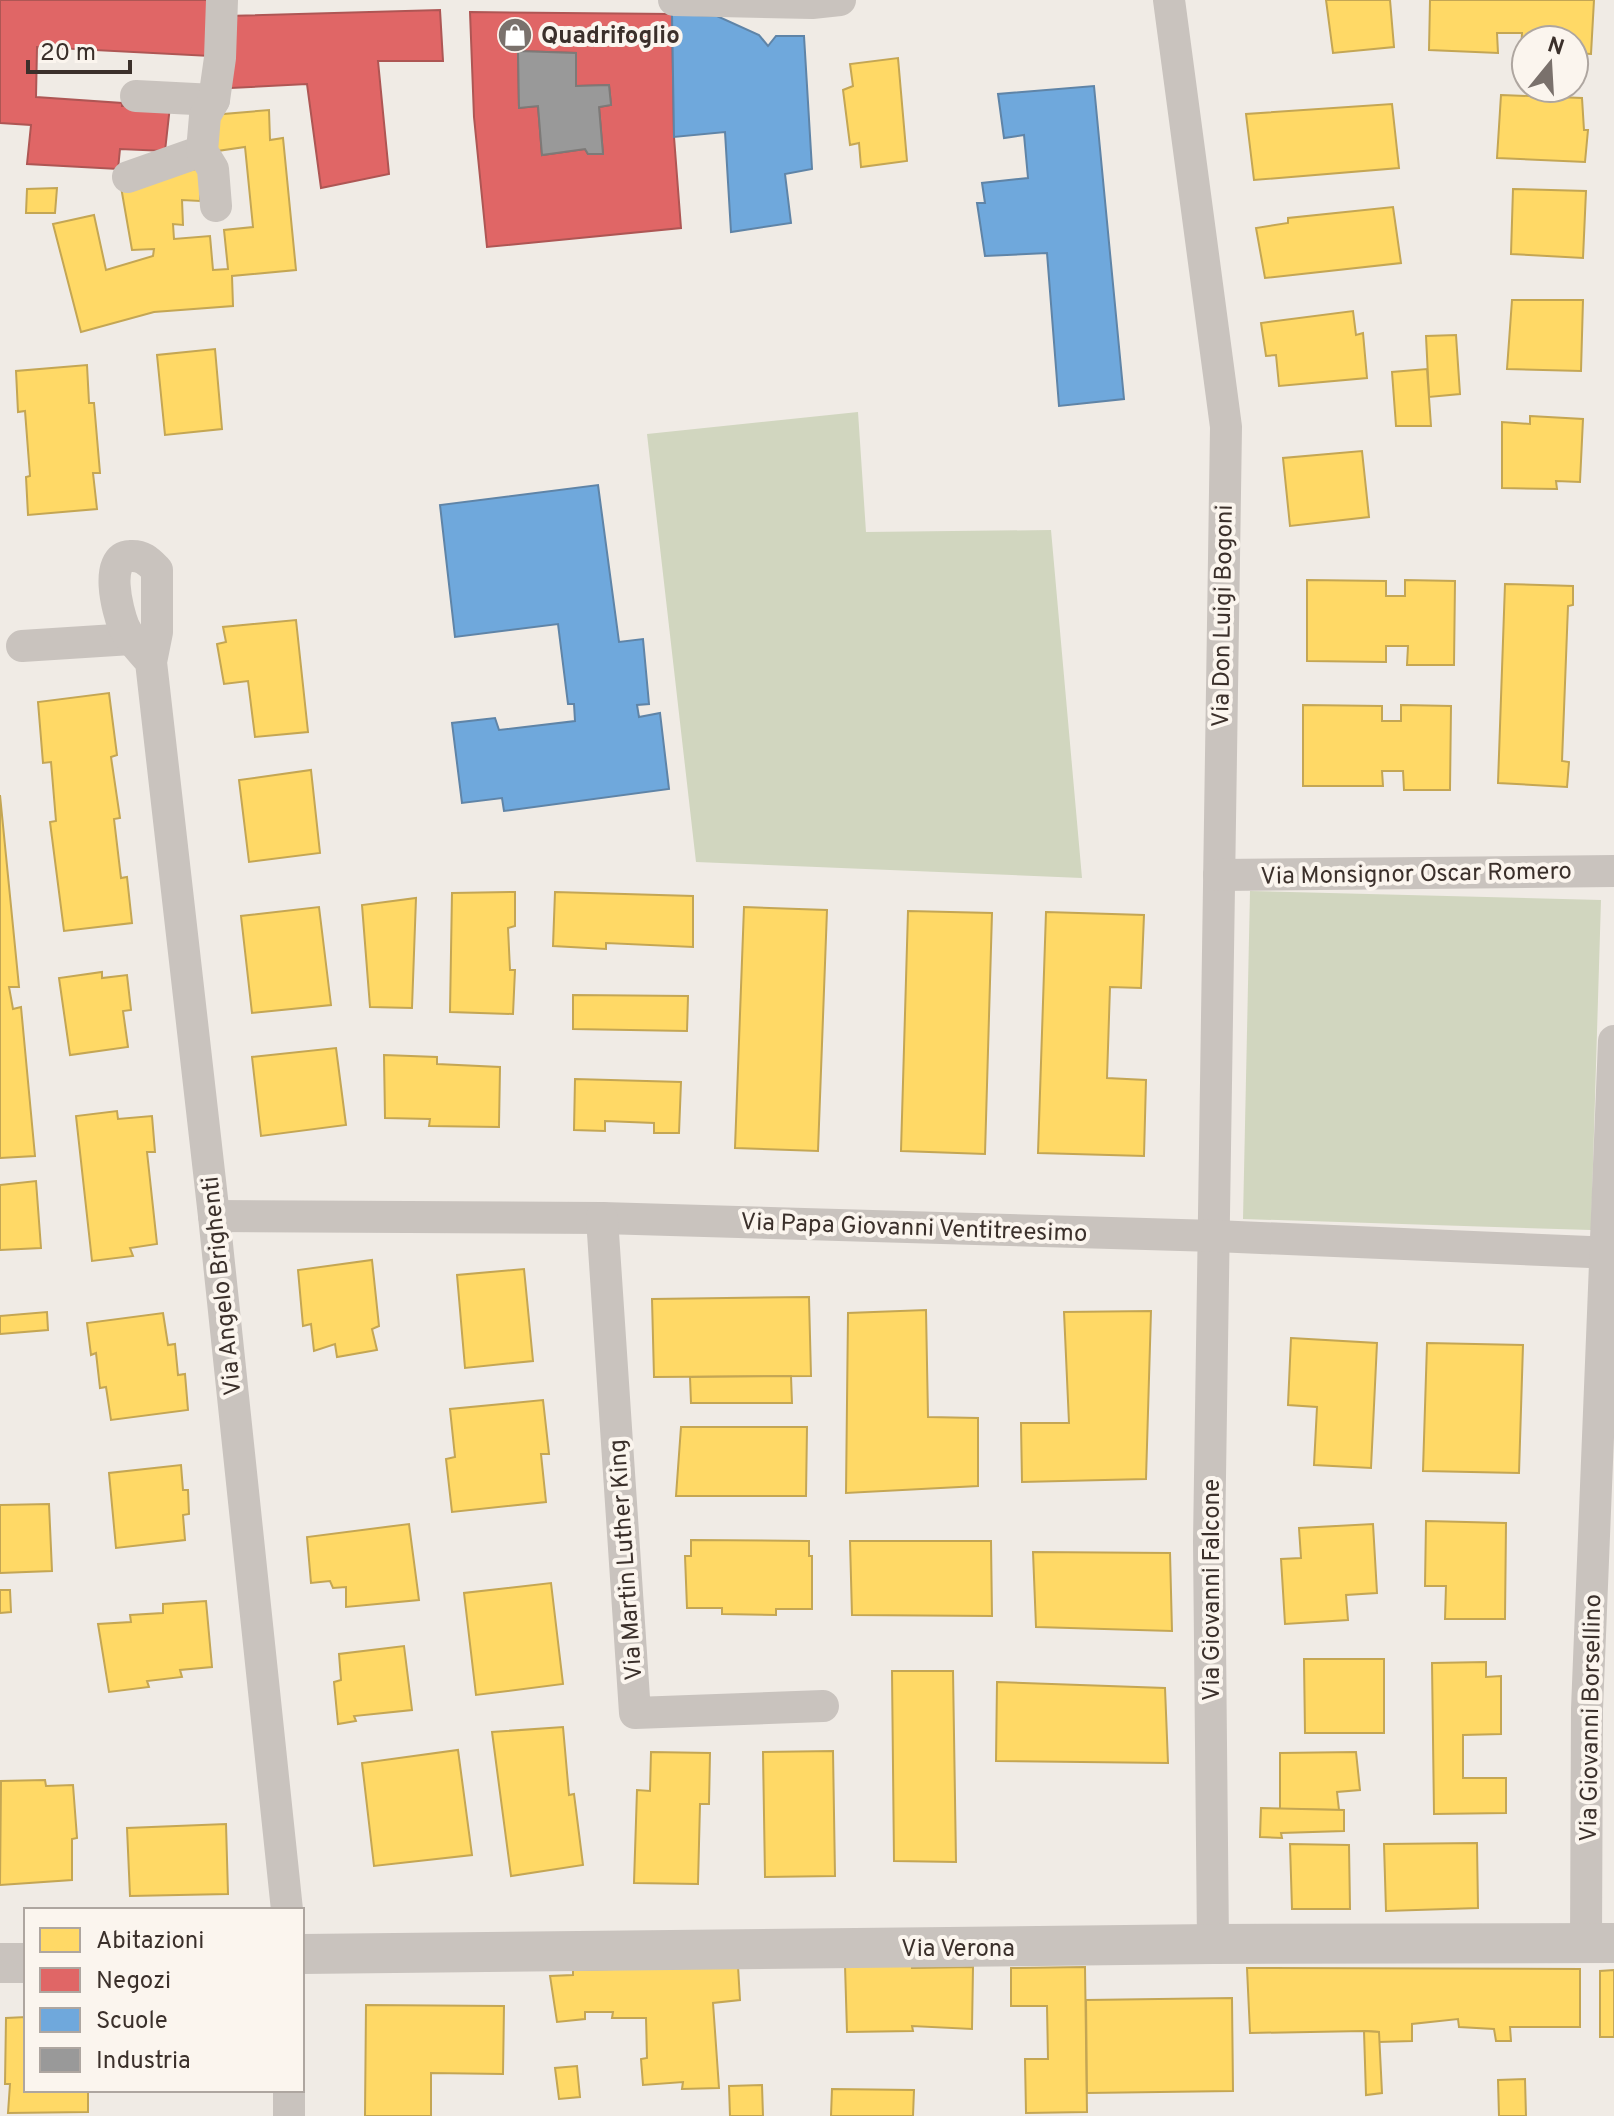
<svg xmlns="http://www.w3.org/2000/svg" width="1614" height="2116" viewBox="0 0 1614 2116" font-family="Overpass,sans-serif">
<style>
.green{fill:#d1d6bf}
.homes{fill:#ffd966;stroke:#c4a654;stroke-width:2}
.shops{fill:#e06666;stroke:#ae5654;stroke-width:2;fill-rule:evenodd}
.schools{fill:#6fa8dc;stroke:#5f84a7;stroke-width:2}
.industry{fill:#999;stroke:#7d7a78;stroke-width:2}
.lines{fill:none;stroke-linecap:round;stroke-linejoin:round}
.minor{stroke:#c9c3be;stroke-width:32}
.tertiary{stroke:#c9c3be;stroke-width:40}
.labels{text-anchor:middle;stroke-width:8;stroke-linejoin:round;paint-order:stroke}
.poi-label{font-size:24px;font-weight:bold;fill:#3b302b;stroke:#fbf5ee;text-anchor:start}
.street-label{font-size:24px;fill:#3b302b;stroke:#fbf5ee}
</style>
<rect width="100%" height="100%" fill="#f0ebe5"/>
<!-- green -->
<g class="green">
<polygon points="858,412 866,532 1051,530 1082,878 696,862 647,434"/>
<polygon points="1250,891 1601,900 1591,1230 1243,1219"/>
</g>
<!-- homes -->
<g class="homes">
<polygon points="1326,0 1390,0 1394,47 1333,53"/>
<polygon points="1430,0 1594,0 1591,54 1574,53 1574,40 1526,40 1526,52 1521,52 1522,33 1497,33 1498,53 1429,50"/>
<polygon points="898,58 907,161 861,167 859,143 850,145 843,90 853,86 850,64"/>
<polygon points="1501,95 1582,98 1584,130 1588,130 1585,162 1497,158"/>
<polygon points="1392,104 1399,168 1254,180 1246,114"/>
<polygon points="269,110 270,140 283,138 296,270 232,276 233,306 154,312 81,332 53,224 94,215 106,270 153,256 154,249 132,250 121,187 200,168 200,201 182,200 183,225 173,224 174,239 210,236 213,270 228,269 224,230 253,227 245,147 217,151 212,115"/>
<polygon points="57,188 55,213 26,213 27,189"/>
<polygon points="1513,189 1586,191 1583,258 1511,254"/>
<polygon points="1393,207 1401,263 1265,278 1256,228 1288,223 1288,218"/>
<polygon points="1512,300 1583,300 1581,371 1507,369"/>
<polygon points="1353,311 1356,335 1363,333 1367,378 1279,386 1276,355 1266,356 1261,323"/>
<polygon points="1456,335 1460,394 1429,397 1426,336"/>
<polygon points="215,349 222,429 165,435 157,355"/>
<polygon points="87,365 89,403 94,403 100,473 93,473 97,509 28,515 26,477 30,476 25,411 18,412 16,371"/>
<polygon points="1427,369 1431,426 1396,426 1392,372"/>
<polygon points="1530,416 1583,419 1580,482 1556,481 1557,489 1502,488 1502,422 1530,424"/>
<polygon points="1362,451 1369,517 1290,526 1283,458"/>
<polygon points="1307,580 1386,581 1386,596 1405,596 1405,580 1455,581 1454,665 1407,665 1408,646 1386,646 1386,662 1307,661"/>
<polygon points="1505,584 1573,586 1573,605 1568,606 1562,761 1569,762 1567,787 1498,783"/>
<polygon points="296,620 308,732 255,737 248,681 224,684 217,644 226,642 223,627"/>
<polygon points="109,693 117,755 111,757 120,818 114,819 121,878 127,877 132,923 64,931 50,822 56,821 51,762 43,763 38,702"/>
<polygon points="1303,705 1382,706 1382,721 1401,721 1401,705 1451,706 1450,790 1404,790 1403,771 1382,771 1383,786 1303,786"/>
<polygon points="311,770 320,853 249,862 239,780"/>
<polygon points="0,795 19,987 9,987 13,1009 21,1007 35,1156 0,1158"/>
<polygon points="515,892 515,926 508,928 510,970 515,970 513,1014 450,1012 452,893"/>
<polygon points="555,892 693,896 693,947 606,943 606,949 553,946"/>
<polygon points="416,898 412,1008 370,1007 362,905"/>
<polygon points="319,907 331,1005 252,1013 241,916"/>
<polygon points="744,907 827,910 818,1151 735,1148"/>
<polygon points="908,911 992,913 985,1154 901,1151"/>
<polygon points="1046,912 1144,915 1141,988 1110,987 1107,1078 1146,1080 1144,1156 1038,1153"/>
<polygon points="102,972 102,978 127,975 131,1010 123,1011 128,1047 70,1055 59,978"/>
<polygon points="573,995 688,996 687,1031 573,1029"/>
<polygon points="336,1048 346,1125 261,1136 252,1057"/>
<polygon points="384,1055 437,1057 437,1064 500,1067 499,1127 429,1126 430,1119 385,1118"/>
<polygon points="575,1079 681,1082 679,1133 654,1133 654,1123 605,1121 605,1131 574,1130"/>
<polygon points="117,1111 118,1119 152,1116 155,1152 147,1152 157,1244 130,1248 133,1256 92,1261 76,1116"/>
<polygon points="36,1181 41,1248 0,1250 0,1185"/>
<polygon points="372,1260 379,1326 372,1329 377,1350 337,1357 335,1344 314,1351 311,1324 303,1326 298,1270"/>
<polygon points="524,1269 533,1361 465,1368 457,1275"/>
<polygon points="809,1297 811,1376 654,1377 652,1299"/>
<polygon points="926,1310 928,1417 978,1418 978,1486 846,1493 848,1313"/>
<polygon points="1151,1311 1146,1479 1022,1482 1021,1423 1069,1423 1064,1312"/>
<polygon points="47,1312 48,1330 0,1334 0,1316"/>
<polygon points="163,1313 168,1345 175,1344 178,1375 185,1374 188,1410 111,1420 106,1387 100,1388 96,1353 91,1355 87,1323"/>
<polygon points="1291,1338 1377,1343 1371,1468 1314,1465 1317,1407 1288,1405"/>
<polygon points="1427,1343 1523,1345 1519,1473 1423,1471"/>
<polygon points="791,1376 792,1403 691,1403 690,1377"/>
<polygon points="543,1400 549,1454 541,1454 546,1502 452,1512 446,1459 455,1457 450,1409"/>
<polygon points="681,1427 807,1427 806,1496 676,1496"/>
<polygon points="181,1465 183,1490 188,1490 189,1514 183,1515 185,1540 116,1548 109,1473"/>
<polygon points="49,1504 52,1571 0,1573 0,1505"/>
<polygon points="1426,1521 1506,1523 1505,1619 1445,1619 1446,1586 1425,1586"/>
<polygon points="409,1524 419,1600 346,1607 346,1587 333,1588 330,1581 311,1583 307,1537"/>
<polygon points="1373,1524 1377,1593 1346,1595 1348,1620 1285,1624 1281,1559 1301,1558 1299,1528"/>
<polygon points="691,1540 809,1541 809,1556 812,1556 812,1609 776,1609 776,1615 722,1614 722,1608 687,1608 685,1556 691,1556"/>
<polygon points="850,1541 991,1541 992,1616 852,1615"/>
<polygon points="1033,1552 1170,1553 1172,1631 1036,1627"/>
<polygon points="551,1583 563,1684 476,1695 464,1593"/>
<polygon points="0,1590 10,1590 11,1612 0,1613"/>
<polygon points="206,1601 212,1667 180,1670 182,1677 147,1681 149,1687 109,1692 98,1624 131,1622 130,1615 163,1613 163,1604"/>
<polygon points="404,1646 412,1710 354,1716 356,1721 338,1724 334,1682 341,1680 339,1654"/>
<polygon points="1304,1659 1384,1659 1384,1733 1305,1733"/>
<polygon points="1486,1662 1486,1677 1501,1676 1501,1734 1463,1735 1463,1778 1506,1778 1506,1813 1434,1814 1432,1663"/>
<polygon points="892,1671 953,1671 956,1862 894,1861"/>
<polygon points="997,1682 1165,1688 1168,1763 996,1761"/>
<polygon points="563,1727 569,1795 574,1794 583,1865 511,1876 492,1732"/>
<polygon points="458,1750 472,1855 374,1866 362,1763"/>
<polygon points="833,1751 835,1876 765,1877 763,1752"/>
<polygon points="651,1752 710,1753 709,1804 700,1804 698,1884 634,1883 637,1790 650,1791"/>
<polygon points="1356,1752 1360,1790 1337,1792 1339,1810 1280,1809 1280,1753"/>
<polygon points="45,1780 46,1786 73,1785 77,1838 72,1839 72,1880 0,1885 1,1781"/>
<polygon points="1261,1808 1344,1810 1344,1831 1281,1833 1282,1838 1260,1837"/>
<polygon points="226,1824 228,1894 130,1896 127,1828"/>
<polygon points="1477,1843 1478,1908 1386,1911 1384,1844"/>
<polygon points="1290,1844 1349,1845 1350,1909 1292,1909"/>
<polygon points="912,1964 912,1968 973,1967 972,2029 912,2026 913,2031 847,2032 845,1965"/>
<polygon points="738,1966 740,2000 713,2003 719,2088 682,2089 683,2082 643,2085 641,2059 647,2058 646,2018 612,2018 613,2012 585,2012 585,2019 557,2022 550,1976 573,1975 573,1970"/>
<polygon points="1085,1967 1087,2112 1026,2113 1025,2059 1048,2059 1047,2006 1011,2006 1011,1968"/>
<polygon points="1247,1968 1580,1969 1580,2027 1510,2027 1511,2041 1496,2041 1494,2029 1459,2027 1458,2019 1412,2024 1412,2041 1379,2042 1379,2032 1364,2031 1250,2033"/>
<polygon points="1614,1970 1614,2037 1600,2037 1600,1971"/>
<polygon points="1232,1998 1233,2091 1087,2093 1086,2000"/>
<polygon points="366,2005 504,2006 503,2074 431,2073 431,2116 365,2116"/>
<polygon points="26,2017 26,2090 88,2090 88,2112 8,2113 10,2084 5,2084 6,2018"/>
<polygon points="1364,2031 1379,2032 1382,2093 1366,2095"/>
<polygon points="577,2066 580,2097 559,2099 555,2068"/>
<polygon points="1525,2079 1526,2116 1499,2116 1498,2080"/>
<polygon points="762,2085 763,2116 730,2116 729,2086"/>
<polygon points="832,2089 914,2090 913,2116 831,2116"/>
</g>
<!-- shops -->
<g class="shops">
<polygon points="0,0 210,0 210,56 37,47 36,97 122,103 122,106 170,106 165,151 120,149 118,169 27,164 31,125 0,123"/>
<polygon points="440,10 443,61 378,61 389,174 321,188 307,84 231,88 227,16"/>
<path d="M470 12 672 14 674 137 681 228 487 247 474 117ZM518 51 576 53V86L609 85 611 105 599 107 603 154H588L585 149 542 155 538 106 519 108Z"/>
</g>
<!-- schools -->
<g class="schools">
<polygon points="672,14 717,16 759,35 768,46 776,36 804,36 812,169 785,174 791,223 731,232 725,132 674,137"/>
<polygon points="1094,86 1124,399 1059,406 1047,253 985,256 977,203 985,203 982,183 1028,178 1024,135 1004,138 998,94"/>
<polygon points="598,485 619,642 643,639 649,704 637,705 639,717 660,713 669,789 504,811 502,798 462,803 452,723 495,718 499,730 575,721 574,704 568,704 558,624 455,637 440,505"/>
</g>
<!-- industry -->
<polygon class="industry" points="518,51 576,53 576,86 609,85 611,105 599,107 603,154 588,154 585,149 542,155 538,106 519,108"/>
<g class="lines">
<!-- minor -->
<g class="minor">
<polyline points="674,0 812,3 840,0"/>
<polyline points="1169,0 1226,427 1209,1542 1213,1944"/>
<polyline points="136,96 214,100"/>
<polyline points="128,177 202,151"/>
<polyline points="216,206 213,169 202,151 205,116 214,100 220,58 222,0"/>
<polyline points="22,646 131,639"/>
<path d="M151 662C142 651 130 640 124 627 117 610 104 557 130 556 143 555 149 562 157 570V632L151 662 214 1216 287 1910"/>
<polyline points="1219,875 1614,871"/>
<polyline points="214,1216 602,1218 1215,1236 1614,1253"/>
<polyline points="602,1218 635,1713 823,1706"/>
<polyline points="1586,1943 1587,1709 1614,1041"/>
<polyline points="289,2090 289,2116"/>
</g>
<!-- tertiary -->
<g class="tertiary">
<polyline points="302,1954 1213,1944 1614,1943"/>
<polyline points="0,1963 26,1963"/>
</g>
</g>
<!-- icons -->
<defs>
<g id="shop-disc" transform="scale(1.8)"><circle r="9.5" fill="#7a716c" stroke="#fbf5ee"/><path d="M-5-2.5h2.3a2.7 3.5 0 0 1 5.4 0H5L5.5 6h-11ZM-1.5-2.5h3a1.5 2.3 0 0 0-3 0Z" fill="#fff"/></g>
</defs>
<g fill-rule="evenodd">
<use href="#shop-disc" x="515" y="35"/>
</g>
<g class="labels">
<!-- poi labels -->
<g class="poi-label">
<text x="541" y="43">Quadrifoglio</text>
</g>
<!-- street labels -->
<g class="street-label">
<text transform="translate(1222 616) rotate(-89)" y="8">Via Don Luigi Bogoni</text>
<text transform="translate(1416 873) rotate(-1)" y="8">Via Monsignor Oscar Romero</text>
<text transform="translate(914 1227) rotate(2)" y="8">Via Papa Giovanni Ventitreesimo</text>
<text transform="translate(221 1286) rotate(-96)" y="8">Via Angelo Brighenti</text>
<text transform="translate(625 1560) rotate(-94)" y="8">Via Martin Luther King</text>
<text transform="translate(1211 1590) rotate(-90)" y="8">Via Giovanni Falcone</text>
<text transform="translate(1590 1718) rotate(-89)" y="8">Via Giovanni Borsellino</text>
<text x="958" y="1956">Via Verona</text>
</g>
</g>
<!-- legend -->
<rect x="24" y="1908" width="280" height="184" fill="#fbf5ee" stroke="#aea6a0" stroke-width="2"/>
<rect x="40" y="1928" width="40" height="24" fill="#ffd966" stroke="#aea6a0" stroke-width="2"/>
<text x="96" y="1948" font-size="24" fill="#3b302b">Abitazioni</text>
<rect x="40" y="1968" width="40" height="24" fill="#e06666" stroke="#aea6a0" stroke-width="2"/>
<text x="96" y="1988" font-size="24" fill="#3b302b">Negozi</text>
<rect x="40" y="2008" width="40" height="24" fill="#6fa8dc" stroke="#aea6a0" stroke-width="2"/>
<text x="96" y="2028" font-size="24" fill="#3b302b">Scuole</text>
<rect x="40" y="2048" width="40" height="24" fill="#999999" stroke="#aea6a0" stroke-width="2"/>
<text x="96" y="2068" font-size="24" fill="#3b302b">Industria</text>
<!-- north arrow -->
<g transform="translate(1550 64) rotate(18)"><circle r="38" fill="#fbf5ee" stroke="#aea6a0" stroke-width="2"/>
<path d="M0-6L14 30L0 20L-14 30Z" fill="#7a716c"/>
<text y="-12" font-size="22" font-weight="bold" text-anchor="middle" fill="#3b302b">N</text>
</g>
<!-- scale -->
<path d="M28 60v12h102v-12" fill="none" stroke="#3b302b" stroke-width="4"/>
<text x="40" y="60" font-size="24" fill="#3b302b" stroke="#fbf5ee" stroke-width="6" paint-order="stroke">20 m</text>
</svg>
